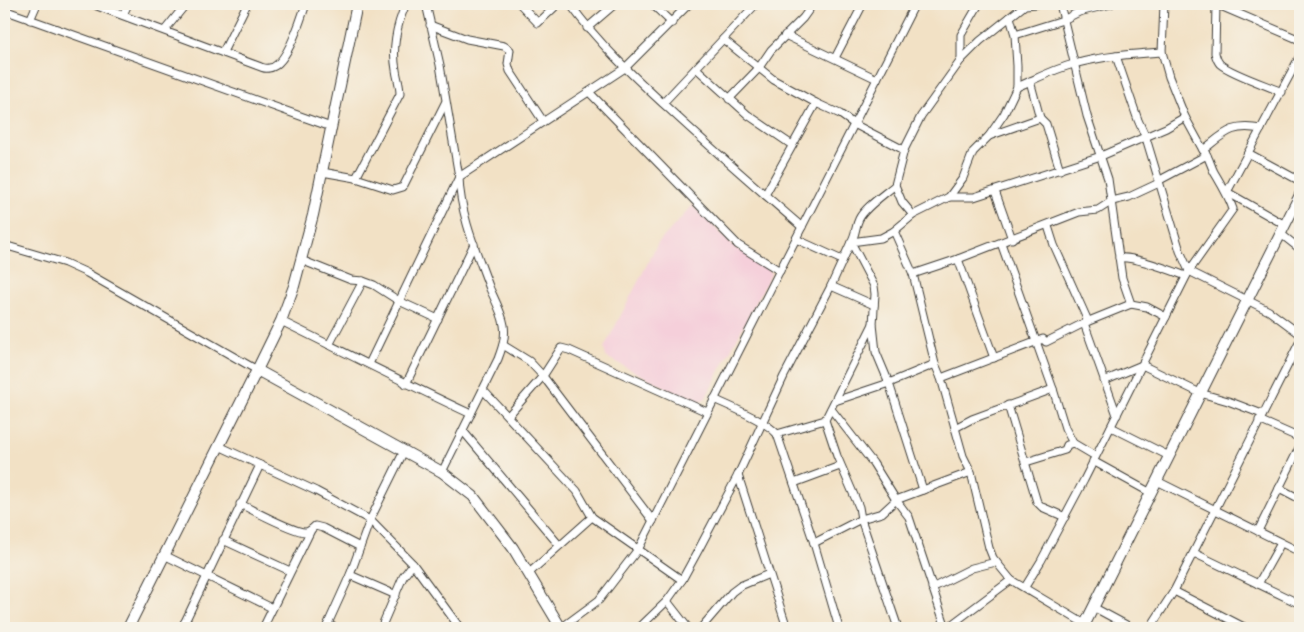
<svg xmlns="http://www.w3.org/2000/svg" width="1304" height="632" viewBox="0 0 1304 632" font-family="'IM FELL French Canon',serif">
<style>
.built{fill:#f5cfda}
.lines{fill:none;stroke-linecap:round;stroke-linejoin:round}
.street-casing{stroke:#3c3a35;stroke-width:9}
.secondary-casing{stroke:#3c3a35;stroke-width:12}
.street{stroke:#fff;stroke-width:7}
.secondary{stroke:#fff;stroke-width:10}
</style>
<rect width="100%" height="100%" fill="#f7f3e8"/>
<filter id="ink" filterUnits="userSpaceOnUse"><feTurbulence type="fractalNoise" baseFrequency=".02" numOctaves="2"/><feDisplacementMap in="SourceGraphic" scale="10" xChannelSelector="R" yChannelSelector="G"/><feConvolveMatrix kernelMatrix="1 2 1 2 8 2 1 2 1" color-interpolation-filters="sRGB"/></filter>
<filter id="wash" filterUnits="userSpaceOnUse"><feTurbulence type="fractalNoise" baseFrequency=".0096" numOctaves="4" result="noise"/><feDisplacementMap in="SourceGraphic" scale="20" xChannelSelector="R" yChannelSelector="G"/><feGaussianBlur stdDeviation="1.12" result="paint"/><feColorMatrix in="noise" values="0 0 0 0 0 0 0 0 0 0 0 0 0 0 0 0 0 1.4 0 .05"/><feComposite in="paint" operator="in"/></filter>
<g filter="url(#wash)">
<rect width="100%" height="100%" fill="#f2e1c5"/>
<!-- built -->
<polygon class="built" points="693,205 734,247 765,264 771,274 705,399 696,403 606,357 604,348 658,243"/>
</g>
<g filter="url(#ink)">
<g class="lines">
<!-- street casing -->
<g class="street-casing">
<g id="street">
<path d="M95 4 97 6 261 67C264 68 266 69 269 68 287 67 301 18 306 4"/>
<path d="M426 4 440 65 459 177C460 215 477 253 490 289 495 300 502 313 504 325 506 338 502 348 498 359L442 472"/>
<polyline points="520,4 538,23 558,4"/>
<path d="M570 4C598 43 633 76 669 109 712 149 757 188 802 227"/>
<polyline points="652,4 672,23"/>
<polyline points="1060,4 1087,116 1108,179 1122,278 1131,304 1147,307 1166,317"/>
<path d="M1164 4 1162 52 1169 77 1185 117 1203 150C1209 156 1210 164 1214 172 1221 184 1228 195 1233 209L1189 271 1269 311 1300 334"/>
<path d="M1216 4 1215 53C1216 57 1217 61 1220 64 1230 73 1268 86 1282 92"/>
<polyline points="1216,4 1300,40"/>
<polyline points="4,10 331,127"/>
<polyline points="123,15 128,4"/>
<polyline points="30,20 37,4"/>
<polyline points="430,25 467,39 504,46 510,50 508,64 510,71 543,121"/>
<polyline points="587,28 615,4"/>
<polyline points="165,30 186,4"/>
<polyline points="785,35 877,79"/>
<polyline points="1015,35 1063,20 1079,12 1111,4"/>
<polyline points="723,39 774,80 816,103 840,114 854,124 904,150"/>
<polyline points="223,52 247,4"/>
<polyline points="835,58 863,4"/>
<polyline points="961,60 961,35 979,4"/>
<polyline points="696,68 748,115 792,145"/>
<polyline points="1030,81 1040,118 1046,124 1060,170"/>
<path d="M1017 87C1036 79 1054 69 1074 64 1103 56 1132 54 1162 52"/>
<polyline points="589,92 738,245 780,271"/>
<polyline points="729,99 758,69 771,50 803,18 813,4"/>
<polyline points="663,103 756,4"/>
<polyline points="989,136 1040,118"/>
<path d="M1203 150C1224 134 1231 123 1261 129"/>
<polyline points="1248,153 1300,181"/>
<polyline points="322,172 356,178 393,190 403,187 445,103"/>
<path d="M356 178 400 94C400 85 397 78 396 70 392 48 397 24 406 4"/>
<polyline points="1158,181 1207,155"/>
<polyline points="995,191 1012,239"/>
<polyline points="765,195 816,103"/>
<polyline points="949,197 974,197 1101,156 1166,128 1185,117"/>
<polyline points="913,215 902,202 895,185 904,150 921,116 961,60 980,41 1025,5 1037,4"/>
<polyline points="1285,225 1227,192 1300,56"/>
<polyline points="1048,226 1054,245 1088,321"/>
<polyline points="894,231 913,274 935,364 941,378 963,456 971,472 989,548 993,558 1011,580 1085,624"/>
<polyline points="1281,234 1300,249"/>
<polyline points="796,239 842,260"/>
<polyline points="1001,243 1053,389 1065,428 1073,443 1095,456"/>
<polyline points="4,245 65,263 87,273 257,370"/>
<path d="M1119 258C1134 256 1170 270 1186 276"/>
<polyline points="958,259 994,358"/>
<polyline points="301,260 351,280 363,281 374,285 399,301 438,319"/>
<polyline points="913,274 958,259 1079,212 1098,210 1112,201 1129,197 1159,183"/>
<polyline points="831,286 874,305"/>
<path d="M281 321C344 352 407 384 471 414"/>
<polyline points="1084,323 1117,415"/>
<path d="M873 324 875 294 874 286 851 242C856 235 855 227 859 219 865 207 885 194 895 185"/>
<polyline points="329,345 363,281"/>
<polyline points="503,345 529,361 543,376 653,521"/>
<polyline points="369,364 459,177 625,68 689,4"/>
<polyline points="941,378 1043,339 1046,342 1084,323 1131,304"/>
<polyline points="1104,381 1142,365 1200,393 1228,401 1262,414"/>
<polyline points="406,384 474,244"/>
<polyline points="483,390 577,491 592,517 682,580"/>
<path d="M714 399C731 407 766 421 777 434L814 543 839 628"/>
<polyline points="1008,405 1037,502 1042,507 1065,517"/>
<polyline points="831,409 873,463 896,500 909,517 946,628"/>
<polyline points="508,416 543,376 561,348 569,350 707,412"/>
<polyline points="825,420 837,456 859,507 861,519 898,628"/>
<polyline points="1259,420 1300,438"/>
<polyline points="1111,427 1169,456"/>
<polyline points="955,428 972,419 1053,389"/>
<polyline points="463,431 559,545"/>
<polyline points="777,434 825,420 873,324 876,352 889,383 835,401"/>
<polyline points="219,446 260,465"/>
<polyline points="1093,461 1151,493"/>
<polyline points="1026,462 1065,450 1067,445 1073,443"/>
<polyline points="738,475 787,628"/>
<polyline points="1157,481 1300,552"/>
<polyline points="794,483 840,466"/>
<polyline points="1279,488 1300,499"/>
<polyline points="923,490 889,383 935,364"/>
<path d="M240 504C253 510 293 532 305 532 309 532 312 529 315 526L323 528 360 547"/>
<polyline points="1258,531 1300,446"/>
<polyline points="223,540 290,571"/>
<polyline points="814,543 861,519 882,513 896,500 971,472"/>
<polyline points="1194,553 1300,604"/>
<polyline points="164,555 272,608"/>
<polyline points="528,574 592,517"/>
<polyline points="350,575 396,595"/>
<polyline points="1258,584 1281,543"/>
<polyline points="1025,587 1041,561 1084,480 1189,271 1180,251 1146,138 1138,120 1116,56"/>
<polyline points="932,588 972,568 996,562"/>
<polyline points="1174,591 1246,628"/>
<polyline points="667,601 688,628"/>
<polyline points="1093,607 1132,628"/>
<polyline points="184,623 194,628"/>
<polyline points="328,625 337,628"/>
<polyline points="182,628 260,465 316,491 370,520 413,564 460,628"/>
<polyline points="263,628 311,530"/>
<polyline points="326,628 350,575 370,520 404,451"/>
<polyline points="381,628 403,577 413,564"/>
<polyline points="561,628 599,600 639,548 915,4"/>
<polyline points="639,628 667,601 682,580 700,547 738,475 784,376 831,286 851,242 881,238 894,231 913,215 949,197 963,178 973,152 989,136 1004,114 1017,87 1017,66 1015,35 1010,17"/>
<polyline points="701,628 732,592 740,586 769,574"/>
<polyline points="947,628 1011,580"/>
<polyline points="1150,628 1174,591 1300,341"/>
</g>
</g>
<!-- secondary casing -->
<g class="secondary-casing">
<g id="secondary">
<polyline points="257,370 281,321 294,286 313,215 357,4"/>
<polyline points="128,628 257,370 442,472 473,496 513,548 561,628"/>
<polyline points="1083,628 1300,195"/>
</g>
</g>
<!-- street -->
<use href="#street" class="street"/>
<!-- secondary -->
<use href="#secondary" class="secondary"/>
</g>
</g>
<!-- margin -->
<rect width="1304" height="632" fill="none" stroke="#f7f3e8" stroke-width="20"/>
</svg>
